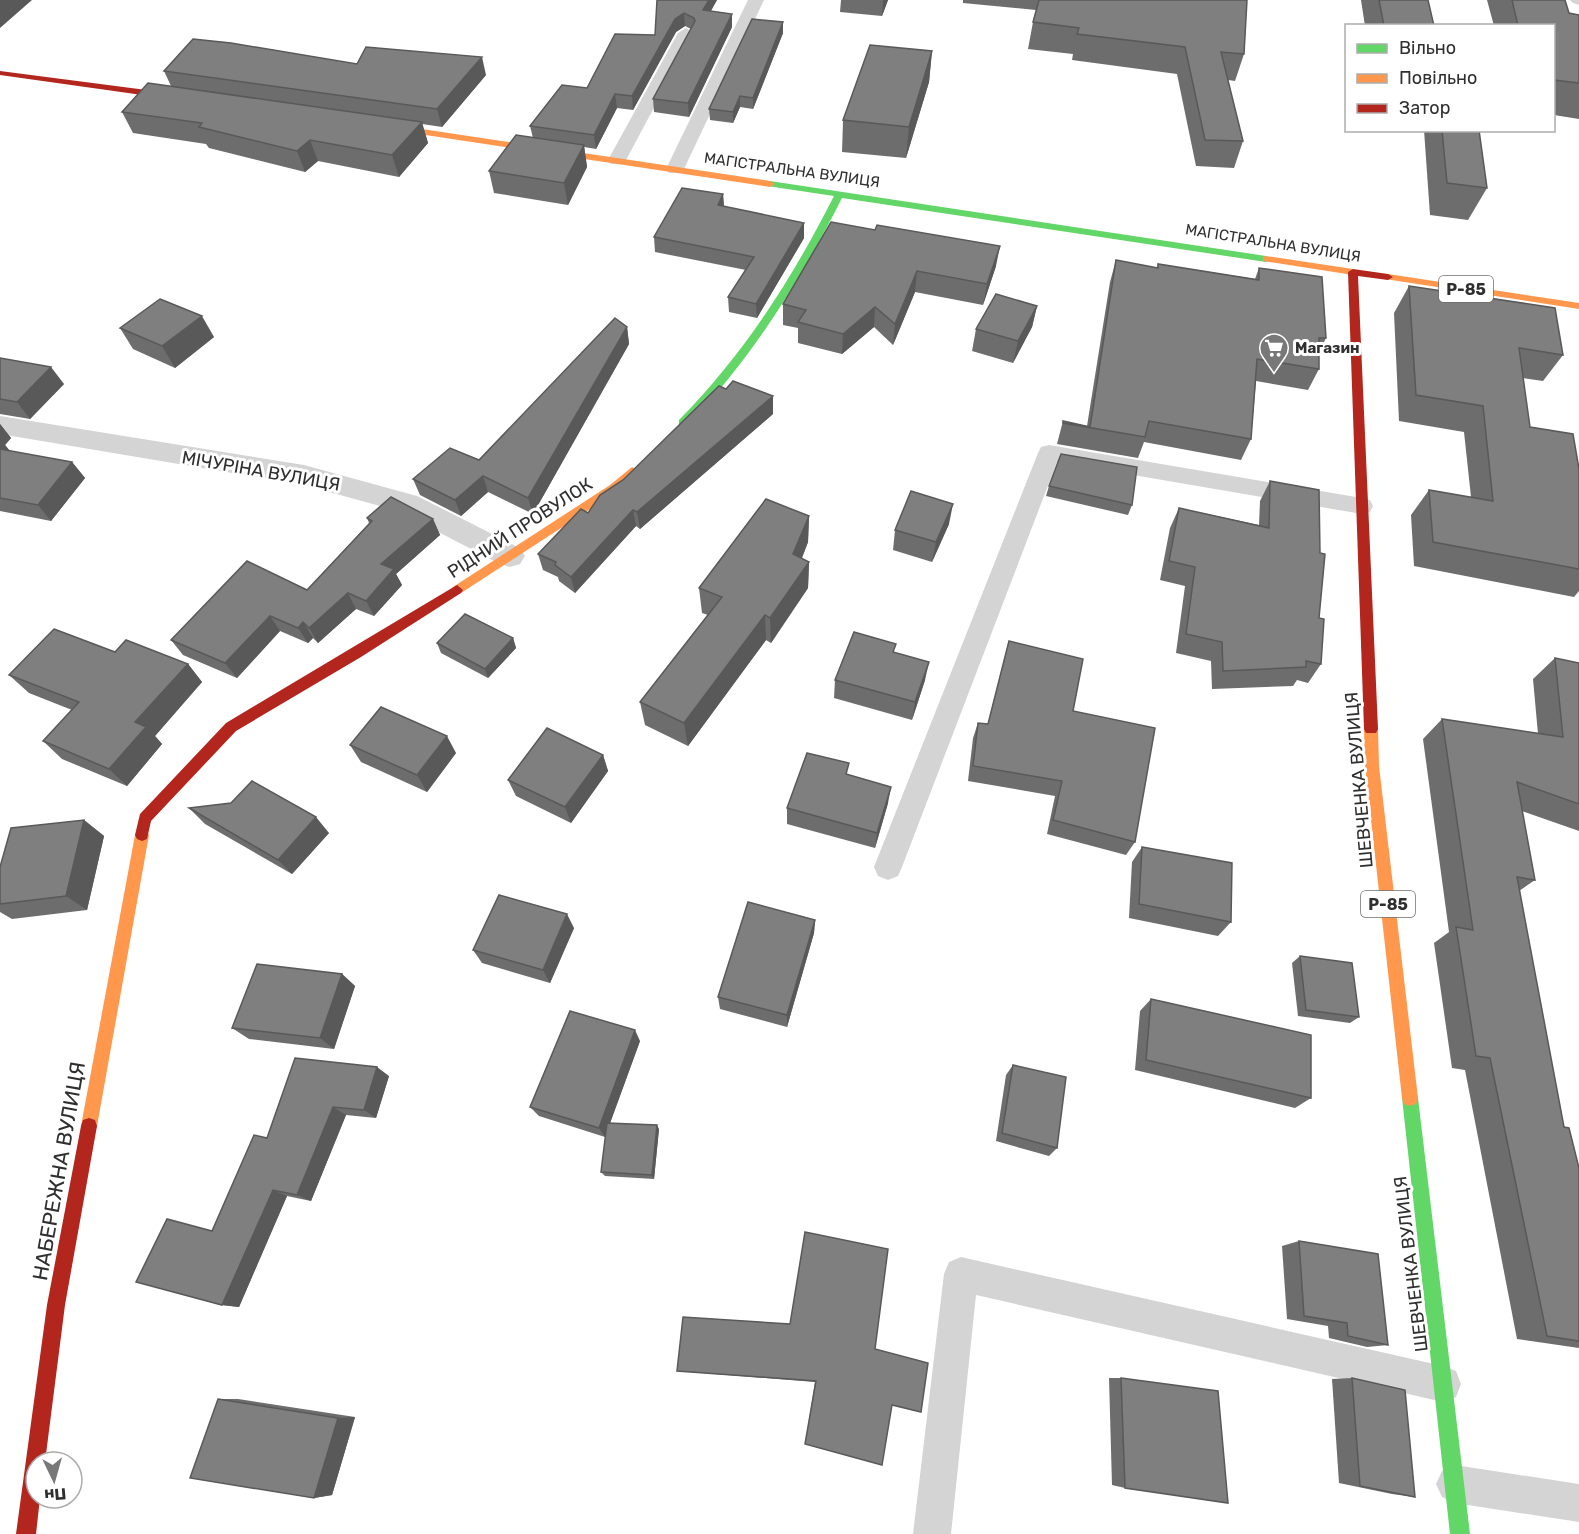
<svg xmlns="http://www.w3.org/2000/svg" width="1579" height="1534" viewBox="0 0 1579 1534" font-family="Rubik,sans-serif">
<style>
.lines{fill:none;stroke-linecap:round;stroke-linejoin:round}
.lane{fill:#d4d4d4;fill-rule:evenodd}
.street{fill:#d4d4d4;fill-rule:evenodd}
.fast{fill:#63d668;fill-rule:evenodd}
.slow{fill:#ff974d;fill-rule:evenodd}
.jam{fill:#b3261e;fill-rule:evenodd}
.wall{fill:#6d6d6d}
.shaded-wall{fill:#595959}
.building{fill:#7f7f7f;stroke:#595959;stroke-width:1.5}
.labels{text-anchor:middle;stroke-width:6;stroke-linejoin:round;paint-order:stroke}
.far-street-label{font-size:15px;fill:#2f2f2f;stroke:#fff}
.far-poi-label{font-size:15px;font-weight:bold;fill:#2f2f2f;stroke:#fff;text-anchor:start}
.shield{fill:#fff;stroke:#6d6d6d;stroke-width:1.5}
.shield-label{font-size:16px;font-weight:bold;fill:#2f2f2f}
.street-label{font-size:18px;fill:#2f2f2f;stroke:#fff}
.near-street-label{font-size:21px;fill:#2f2f2f;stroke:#fff}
</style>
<rect width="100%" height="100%" fill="#fff"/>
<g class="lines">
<!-- lane -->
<g class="lane">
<polygon points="748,0 764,0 684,169 681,173 669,173 666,169"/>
<polygon points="1570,0 1579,0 1579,5 1573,3"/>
<polygon points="686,28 694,33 626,160 623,164 611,164 608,160 678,33"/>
<polygon points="1049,445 1362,498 1370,500 1373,506 1370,512 1362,514 1057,462 902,867 898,876 888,880 878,876 874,867 1038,453 1041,447"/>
<polygon points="961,1257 1443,1366 1456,1371 1461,1384 1456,1397 1443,1402 976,1295 951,1534 913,1534 944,1274 949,1262"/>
<polygon points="1455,1465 1579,1484 1579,1522 1455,1503 1442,1497 1436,1484 1442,1471"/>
</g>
<!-- street -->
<polygon class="street" points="0,416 304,465 417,496 520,548 525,556 520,564 510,567 500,564 398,511 304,485 0,434"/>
<!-- fast -->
<g class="fast">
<path d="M770 181 1266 256 1271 259 1266 262 842 198C800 281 752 358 687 426H679V420C744 354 792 279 834 196L767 186V182Z"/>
<polygon points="1410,1090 1416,1092 1418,1098 1470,1534 1450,1534 1402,1098 1404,1092"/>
</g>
<!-- slow -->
<g class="slow">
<polygon points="382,123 770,181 775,184 770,187 379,128 379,124"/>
<polygon points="1266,256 1353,269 1358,272 1353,275 1263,261 1263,257"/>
<polygon points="1388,274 1579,303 1579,309 1385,279 1383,277"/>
<polygon points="632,467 638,471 636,474 618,491 461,593 453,593 451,590 453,587 610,485"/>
<polygon points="1371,723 1376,725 1378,729 1379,766 1418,1098 1416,1104 1410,1106 1404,1104 1402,1098 1365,766 1364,729 1366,725"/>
<polygon points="142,829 147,831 149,835 97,1126 95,1132 89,1134 83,1132 81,1126 135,835 137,831"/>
</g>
<!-- jam -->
<g class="jam">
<polygon points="0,71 185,95 189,98 185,101 0,75"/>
<polygon points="1353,269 1388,274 1393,277 1388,280 1358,276 1378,729 1376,733 1366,733 1364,729 1348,272"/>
<polygon points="457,585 463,590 461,593 361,657 236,731 151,821 147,839 142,841 137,839 135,835 140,814 226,723"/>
<polygon points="89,1118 95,1120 97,1126 65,1305 45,1462 36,1462 36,1498 40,1498 36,1534 16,1534 47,1305 81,1126 83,1120"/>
</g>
</g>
<!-- wall -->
<g class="wall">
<polygon points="657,0 717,0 710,11 732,14 732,27 689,117 654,112 653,99 691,29 685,26 676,32 633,110 617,108 596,149 584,147 587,167 568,205 494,193 489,171 533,138 530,126 587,88 655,35"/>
<polygon points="841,0 888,0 882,16 840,12"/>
<polygon points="963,0 1247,0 1244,54 1235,81 1228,80 1243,141 1234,168 1196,166 1177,74 1072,60 1073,54 1028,49 1033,22 1036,10 963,3"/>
<polygon points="1361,0 1428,0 1434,26 1365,26"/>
<polygon points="1487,0 1565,0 1569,13 1579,15 1579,119 1554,115 1554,26 1494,26"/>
<polygon points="783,22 783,33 753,109 740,107 733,123 710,120 709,109"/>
<polygon points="932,51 929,82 906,158 842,152 843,120"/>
<polygon points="357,64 486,75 442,127 422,124 428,143 399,177 318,161 305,172 209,148 206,144 133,133 122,112 171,86 164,71"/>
<polygon points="1424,130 1479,130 1487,188 1468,220 1430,215"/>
<polygon points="723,194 724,206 804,238 757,318 729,312 728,297 746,270 655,252 654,237"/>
<polygon points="831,222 996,266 983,305 915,292 893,345 874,327 842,354 798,343 798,328 783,325 783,304"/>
<polygon points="1116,260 1157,268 1158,264 1255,279 1259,268 1326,338 1319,352 1319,369 1308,390 1256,381 1251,439 1241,460 1144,442 1138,458 1057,444 1063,421 1087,426 1110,282"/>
<polygon points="1409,286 1563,355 1543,381 1523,378 1530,427 1579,469 1579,591 1574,597 1414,566 1411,515 1429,490 1471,497 1464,432 1399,421 1394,313"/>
<polygon points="1037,306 1032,327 1013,363 972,351 976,329"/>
<polygon points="627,327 629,344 533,514 488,492 461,516 420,495 413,479 479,460"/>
<polygon points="120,328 214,337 175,368 133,349"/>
<polygon points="0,358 64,384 30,419 0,414"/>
<polygon points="773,414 640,529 636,526 575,593 559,581 558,577 543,570 538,554 588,513"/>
<polygon points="0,424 11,438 5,445 10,451 72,462 85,478 51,521 0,511"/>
<polygon points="1270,481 1319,618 1321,664 1308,683 1297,680 1293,686 1212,689 1211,661 1176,653 1185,586 1160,580 1170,528 1179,508 1259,525 1260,501"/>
<polygon points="1049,486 1132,505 1128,515 1046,496"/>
<polygon points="809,516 808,542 802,558 809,562 808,588 771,643 766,640 688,746 645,725 640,702 708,615 702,613 699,588"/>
<polygon points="367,518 433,519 440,535 396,574 402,585 374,616 356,609 318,643 313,638 308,643 280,631 237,678 183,655 171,640 307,590 369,523"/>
<polygon points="949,524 932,562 893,550 895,530"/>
<polygon points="513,638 516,648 488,678 441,653 437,643"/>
<polygon points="1009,641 1073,711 1135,842 1126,855 1047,834 1055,796 968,781 973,738 978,723 988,724"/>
<polygon points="115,652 188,664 202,682 155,736 162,744 127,786 62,759 43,741 72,710 29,693 9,675"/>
<polygon points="895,652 925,680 912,720 834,698 835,680"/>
<polygon points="1555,658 1579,663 1579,831 1522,811 1535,880 1519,891 1564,1127 1579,1168 1579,1348 1517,1339 1465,1070 1452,1068 1434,943 1449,932 1423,739 1442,719 1538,734 1533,679"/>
<polygon points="350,745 456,753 427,792 361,762"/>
<polygon points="603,755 608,771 571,823 516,796 508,780"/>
<polygon points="848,775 888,803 875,848 787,824 787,808"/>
<polygon points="189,808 329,833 292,874 205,824"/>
<polygon points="84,820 104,836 87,910 12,919 0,912 0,867"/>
<polygon points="1142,847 1231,922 1218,936 1129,918 1132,862"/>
<polygon points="815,920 814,933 787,1027 720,1009 718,997"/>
<polygon points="574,928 550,983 482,963 473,950"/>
<polygon points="1300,956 1359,1017 1350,1023 1298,1016 1292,963"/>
<polygon points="342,974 355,986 334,1049 249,1039 232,1028"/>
<polygon points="1151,999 1311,1098 1295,1108 1135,1070 1140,1011"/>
<polygon points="640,1041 610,1123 659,1129 654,1179 605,1176 601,1172 606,1134 605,1137 539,1116 530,1107"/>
<polygon points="1013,1065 1057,1148 1049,1156 996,1141 1006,1075"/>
<polygon points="389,1076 376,1118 346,1115 311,1201 287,1196 239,1307 222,1305 212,1231 267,1138"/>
<polygon points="1299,1241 1388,1345 1367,1347 1329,1338 1328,1326 1287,1319 1282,1246"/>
<polygon points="875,1349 921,1412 892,1405 805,1444 815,1382 677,1371"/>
<polygon points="1109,1378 1121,1378 1125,1488 1112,1485"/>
<polygon points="1352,1378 1415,1497 1392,1494 1339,1483 1332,1379"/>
<polygon points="218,1399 238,1399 355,1417 332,1495 314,1498"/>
</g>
<!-- shaded-wall -->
<g class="shaded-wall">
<polygon points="0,0 32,0 0,28"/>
<polygon points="709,0 717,0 704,24 703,10"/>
<polygon points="883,0 888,0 882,16"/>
<polygon points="684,13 685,26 676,32 633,110 632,96 675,19"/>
<polygon points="732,14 732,27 689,117 688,103"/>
<polygon points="783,22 783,33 753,109 753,98"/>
<polygon points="932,51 929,82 906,158 909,127"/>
<polygon points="482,57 486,75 442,127 437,109"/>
<polygon points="615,94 617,108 596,149 594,135"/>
<polygon points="740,96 740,107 733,123 733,112"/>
<polygon points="422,122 428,143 399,177 392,155"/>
<polygon points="310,140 318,161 305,172 297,151"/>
<polygon points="584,145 587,167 568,205 564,183"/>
<polygon points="723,194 724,209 718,205"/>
<polygon points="804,223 804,238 757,318 756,304"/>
<polygon points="1000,246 996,266 983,305 987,284"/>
<polygon points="917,271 915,292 893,345 895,324"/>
<polygon points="1037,306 1032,327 1013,363 1018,341"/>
<polygon points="875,307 874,327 842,354 843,334"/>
<polygon points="202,316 214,337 175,368 162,346"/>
<polygon points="627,327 629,344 533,514 528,498"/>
<polygon points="51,367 64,384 30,419 17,402"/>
<polygon points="773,396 773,414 640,529 637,512"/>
<polygon points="0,424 11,438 5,445 17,460 0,451"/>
<polygon points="72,462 85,478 51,521 38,505"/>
<polygon points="483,476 488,492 461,516 455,500"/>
<polygon points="953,504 949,524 932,562 936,542"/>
<polygon points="633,510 636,526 575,593 571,577"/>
<polygon points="809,516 808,542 793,580 793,554"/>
<polygon points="433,519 440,535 396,574 402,585 374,616 366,601 381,564"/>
<polygon points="809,562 808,588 771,643 770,618"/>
<polygon points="348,593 356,609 318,643 309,628"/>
<polygon points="765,615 766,640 688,746 684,723"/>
<polygon points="270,616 280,631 237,678 225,663"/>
<polygon points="303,622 313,638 308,643 298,628"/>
<polygon points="513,638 516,648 488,678 485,669"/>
<polygon points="929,662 925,680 912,720 915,702"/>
<polygon points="188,664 202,682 155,736 162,744 127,786 109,769 135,722"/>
<polygon points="447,736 456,753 427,792 417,775"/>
<polygon points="603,755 608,771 571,823 565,807"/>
<polygon points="891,787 888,803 875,848 877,833"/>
<polygon points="316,817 329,833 292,874 278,860"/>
<polygon points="84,820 104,836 87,910 66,896"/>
<polygon points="567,914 574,928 550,983 543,970"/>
<polygon points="815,920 814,933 787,1027 787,1015"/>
<polygon points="342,974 355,986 334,1049 320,1038"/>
<polygon points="635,1030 640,1041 605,1137 599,1128"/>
<polygon points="377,1067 389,1076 376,1118 364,1110"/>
<polygon points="333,1107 346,1115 311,1201 297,1195"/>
<polygon points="657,1125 659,1129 654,1179 652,1175"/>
<polygon points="273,1190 287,1196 239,1307 222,1305"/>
<polygon points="355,1417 332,1495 314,1498 338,1418"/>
</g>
<!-- building -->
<g class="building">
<polygon points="657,0 709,0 703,10 732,14 688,103 653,99 695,21 694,18 684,13 675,19 632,96 615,94 594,135 530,126 562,85 587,88 615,34 655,35"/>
<polygon points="1039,0 1247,0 1244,54 1221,52 1243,141 1205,140 1185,47 1077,34 1079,28 1033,22"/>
<polygon points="1379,0 1428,0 1434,26 1384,26"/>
<polygon points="1512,0 1565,0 1569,13 1579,15 1579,83 1554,80 1554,26 1518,26"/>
<polygon points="752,19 783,22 753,98 740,96 733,112 709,109"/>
<polygon points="193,39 231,43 357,64 366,47 482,57 437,109 164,71"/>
<polygon points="870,45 932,51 909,127 843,120"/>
<polygon points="148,83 422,122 392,155 310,140 297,151 199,127 202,123 122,112"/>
<polygon points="1442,130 1479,130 1487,188 1447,183"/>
<polygon points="516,135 584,145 564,183 489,171"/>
<polygon points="682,188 723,194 718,205 804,223 756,304 728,297 754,257 654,237"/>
<polygon points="831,222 875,230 877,225 1000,246 987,284 917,271 895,324 875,307 843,334 798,322 806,310 783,304"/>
<polygon points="1116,260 1158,268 1158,264 1259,280 1259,268 1322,277 1326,338 1319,338 1319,369 1257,359 1251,439 1149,421 1145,437 1063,423 1063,421 1090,427"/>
<polygon points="1409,286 1555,308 1563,355 1519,348 1530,427 1573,434 1579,469 1579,569 1433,542 1429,490 1493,501 1483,406 1416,395"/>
<polygon points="996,294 1037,306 1018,341 976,329"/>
<polygon points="160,299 202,316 162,346 120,328"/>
<polygon points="615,318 627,327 528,498 483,476 455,500 413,479 450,448 479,460"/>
<polygon points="0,358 51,367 17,402 0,399"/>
<polygon points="733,381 773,396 637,512 633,510 571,577 555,565 556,562 538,554 581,509 588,513 600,495 623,480 719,386 726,389"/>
<polygon points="0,449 72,462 38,505 0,498"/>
<polygon points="1061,454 1137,467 1132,505 1049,486"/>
<polygon points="1270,481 1319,490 1320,553 1325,554 1319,618 1324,619 1321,664 1306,661 1306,667 1223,671 1222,642 1186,634 1195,567 1169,561 1179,508 1269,528"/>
<polygon points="911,491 953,504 936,542 895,530"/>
<polygon points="391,497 433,519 381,564 394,569 366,601 348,593 309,628 303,622 298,628 270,616 225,663 171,640 247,561 307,590 372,521 367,518"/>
<polygon points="766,499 809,516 793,554 809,562 770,618 765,615 684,723 640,702 722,597 699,588"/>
<polygon points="465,614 513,638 485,669 437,643"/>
<polygon points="54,629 115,652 126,640 188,664 135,722 146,727 109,769 43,741 79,702 9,675"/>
<polygon points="854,632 896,644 893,652 929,662 915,702 835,680"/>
<polygon points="1009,641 1083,659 1073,711 1155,728 1135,842 1053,820 1062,781 973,766 978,723 988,724"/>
<polygon points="1555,658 1579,663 1579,804 1517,782 1535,880 1517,877 1564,1127 1569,1128 1579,1168 1579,1341 1547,1336 1490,1058 1476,1056 1456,927 1473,930 1442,719 1563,737"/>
<polygon points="381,707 447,736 417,775 350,745"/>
<polygon points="547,728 603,755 565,807 508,780"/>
<polygon points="807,753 849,763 846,774 891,787 877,833 787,808"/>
<polygon points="252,781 316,817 278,860 189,808 231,803"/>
<polygon points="84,820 66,896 0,904 0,867 11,828"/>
<polygon points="1142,847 1232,863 1231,922 1139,904"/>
<polygon points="499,895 567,914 543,970 473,950"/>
<polygon points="748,902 815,920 787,1015 718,997"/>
<polygon points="1300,956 1352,963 1359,1017 1306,1010"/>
<polygon points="257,964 342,974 320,1038 232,1028"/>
<polygon points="1151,999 1311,1035 1311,1098 1146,1060"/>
<polygon points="570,1011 635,1030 599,1128 530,1107"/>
<polygon points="295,1058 377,1067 364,1110 333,1107 297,1195 273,1190 222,1305 136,1282 167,1219 212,1231 254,1135 267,1138"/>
<polygon points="1013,1065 1066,1077 1057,1148 1002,1133"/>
<polygon points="607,1123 657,1125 652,1175 601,1172"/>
<polygon points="805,1232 888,1249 875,1349 928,1363 921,1412 892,1405 882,1465 805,1444 816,1381 677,1371 683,1317 790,1324"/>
<polygon points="1299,1241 1378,1254 1388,1345 1348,1336 1347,1323 1304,1316"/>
<polygon points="1121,1378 1218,1391 1228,1503 1125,1488"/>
<polygon points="1352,1378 1405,1390 1415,1497 1360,1486"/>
<polygon points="218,1399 338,1418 314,1498 190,1478"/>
</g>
<!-- icons -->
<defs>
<g id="supermarket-pin" transform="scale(1.5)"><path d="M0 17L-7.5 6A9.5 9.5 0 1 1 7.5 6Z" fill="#787878" stroke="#fff"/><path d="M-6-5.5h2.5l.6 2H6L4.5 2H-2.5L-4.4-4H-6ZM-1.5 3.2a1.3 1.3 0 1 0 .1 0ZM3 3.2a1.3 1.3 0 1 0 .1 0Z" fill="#fff"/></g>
</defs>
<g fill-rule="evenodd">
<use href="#supermarket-pin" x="1274" y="348"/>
</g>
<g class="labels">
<!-- far-street labels -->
<g class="far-street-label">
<text transform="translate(792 170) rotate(8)" y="5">МАГІСТРАЛЬНА ВУЛИЦЯ</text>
<text transform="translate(1273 243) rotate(9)" y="5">МАГІСТРАЛЬНА ВУЛИЦЯ</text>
</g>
<!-- far-poi labels -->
<g class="far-poi-label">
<text x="1295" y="353">Магазин</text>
</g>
<!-- shield labels -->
<g class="shield">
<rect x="1439" y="276" width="54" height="26" rx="4.5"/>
<rect x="1361" y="891" width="54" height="26" rx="4.5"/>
</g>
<g class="shield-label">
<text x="1466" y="295">Р-85</text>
<text x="1388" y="910">Р-85</text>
</g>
<!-- street labels -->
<g class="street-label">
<text transform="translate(261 471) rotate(10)" y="6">МІЧУРІНА ВУЛИЦЯ</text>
<text transform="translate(520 528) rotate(-33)" y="6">РІДНИЙ ПРОВУЛОК</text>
<text transform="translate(1359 780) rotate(-95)" y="6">ШЕВЧЕНКА ВУЛИЦЯ</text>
<text transform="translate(1411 1264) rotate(-97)" y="6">ШЕВЧЕНКА ВУЛИЦЯ</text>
</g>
<!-- near-street labels -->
<g class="near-street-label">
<text transform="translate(59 1171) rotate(-80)" y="7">НАБЕРЕЖНА ВУЛИЦЯ</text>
</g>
</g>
<!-- legend -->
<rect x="1345" y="24" width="210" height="108" fill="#ffffff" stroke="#acacac" stroke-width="1.5"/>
<rect x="1357" y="44" width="30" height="9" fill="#63d668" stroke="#acacac" stroke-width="1.5"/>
<text x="1399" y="54" font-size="18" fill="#2f2f2f">Вільно</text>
<rect x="1357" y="74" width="30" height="9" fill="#ff974d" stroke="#acacac" stroke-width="1.5"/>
<text x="1399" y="84" font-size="18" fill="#2f2f2f">Повільно</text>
<rect x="1357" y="104" width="30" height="9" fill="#b3261e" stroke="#acacac" stroke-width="1.5"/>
<text x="1399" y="114" font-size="18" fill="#2f2f2f">Затор</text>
<!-- north arrow -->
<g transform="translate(54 1480) rotate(175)"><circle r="28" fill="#ffffff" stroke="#acacac" stroke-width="1.5"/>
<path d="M0-4.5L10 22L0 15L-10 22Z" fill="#787878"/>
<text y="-9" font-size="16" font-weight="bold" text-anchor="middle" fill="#2f2f2f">Пн</text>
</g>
</svg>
